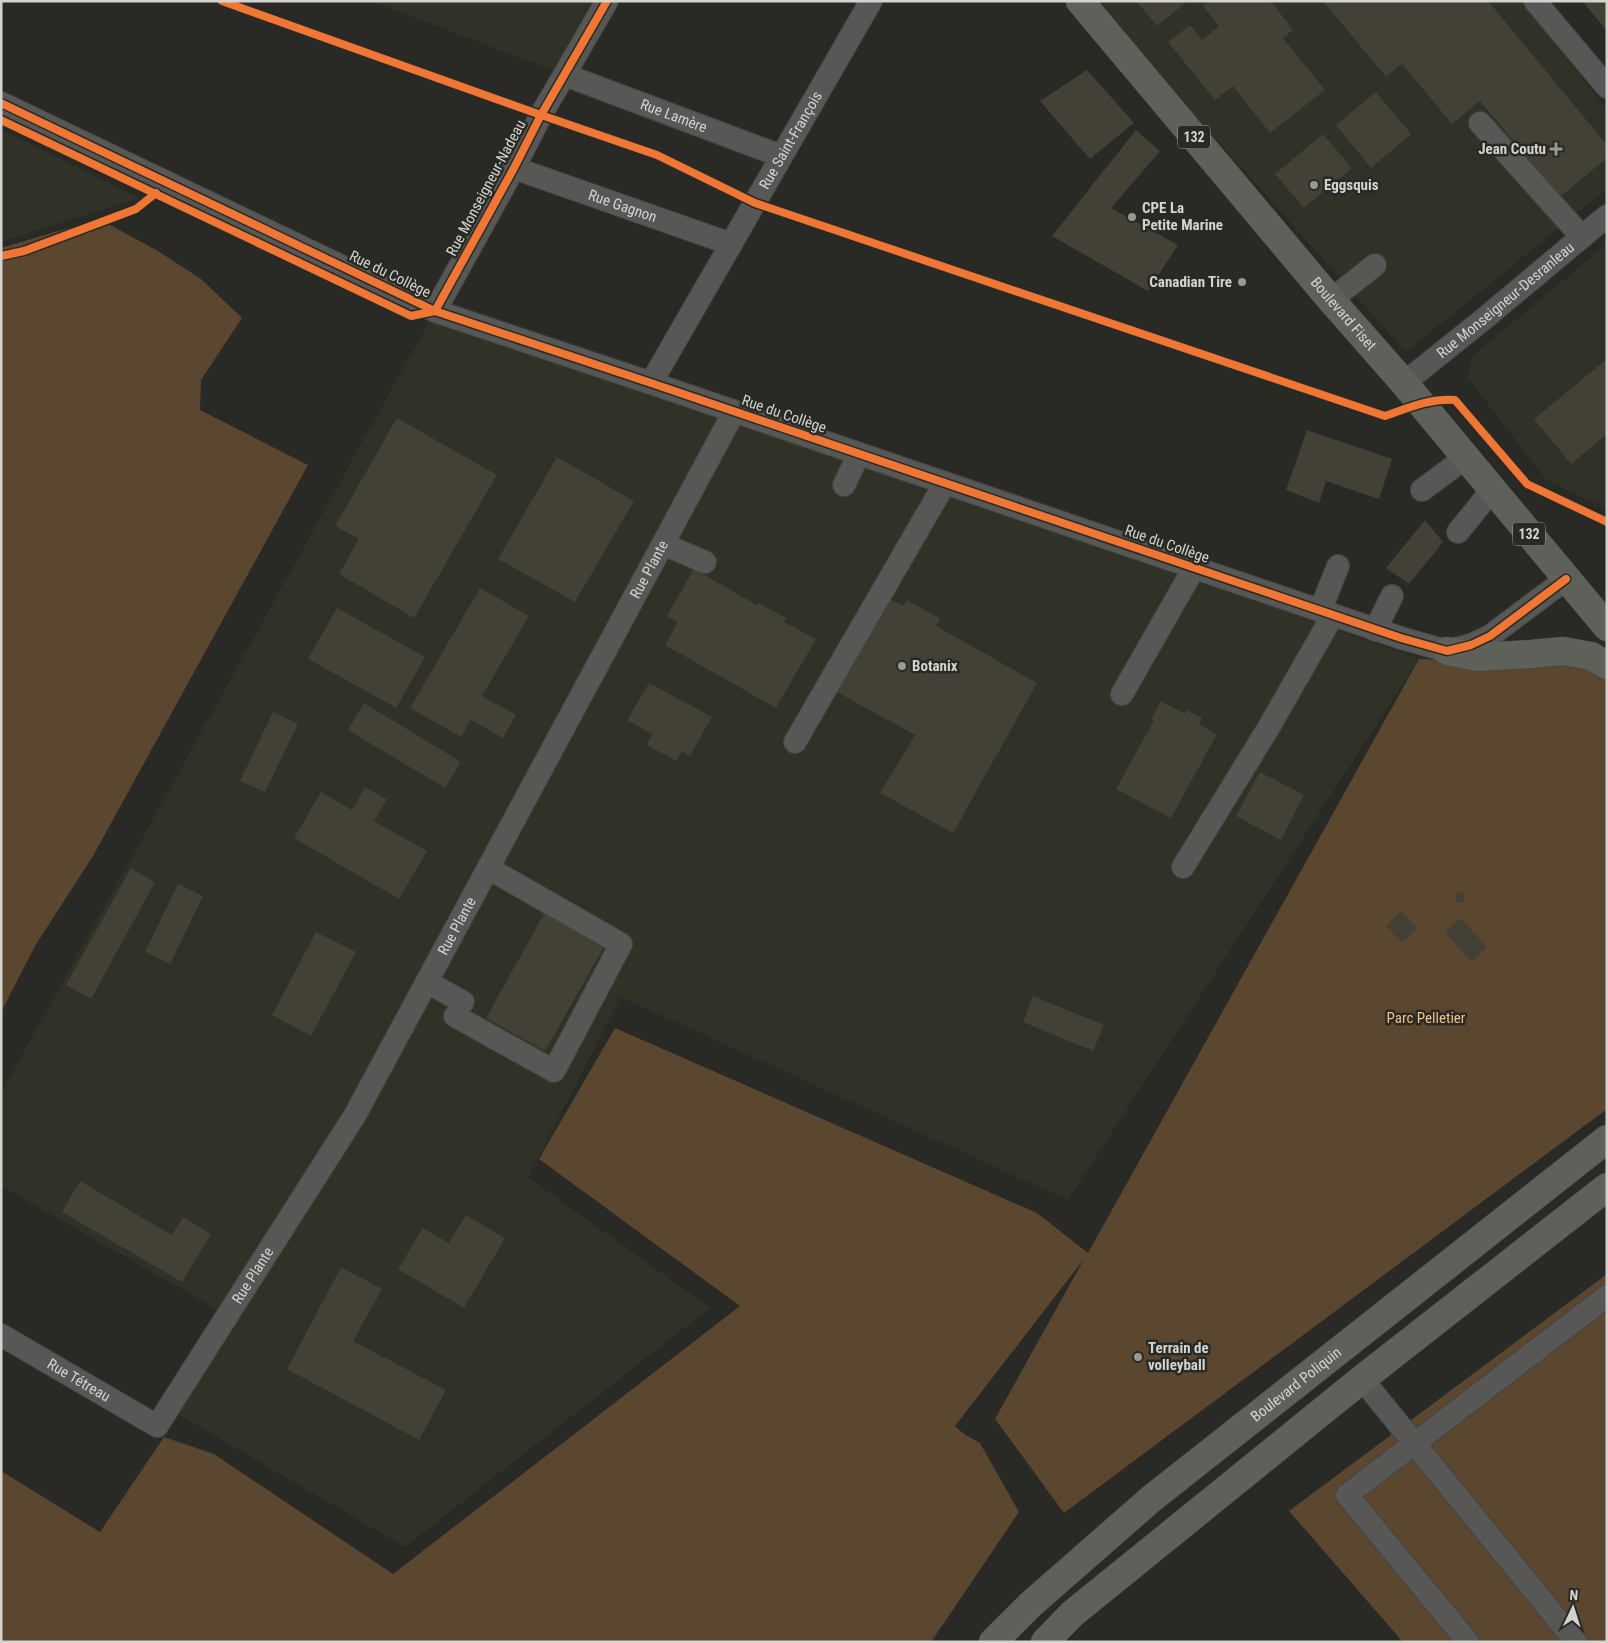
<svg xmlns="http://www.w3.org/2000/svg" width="1608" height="1643" viewBox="0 0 1608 1643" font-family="'Roboto Condensed',sans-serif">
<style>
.built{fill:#303127}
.green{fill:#5b4630}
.building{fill:#434036}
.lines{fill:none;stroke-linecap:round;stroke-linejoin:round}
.minor-casing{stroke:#444442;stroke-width:24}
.major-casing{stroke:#444442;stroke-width:29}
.minor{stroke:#575755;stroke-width:22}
.major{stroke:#5e6159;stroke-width:28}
.cycleway-casing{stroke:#2a2a25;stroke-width:11}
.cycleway{stroke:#f07635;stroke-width:8}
.poi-dot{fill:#989894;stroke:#2a2a25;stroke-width:2}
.labels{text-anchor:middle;stroke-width:5;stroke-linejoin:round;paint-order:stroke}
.shield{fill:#2a2a25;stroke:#a0a09d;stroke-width:1}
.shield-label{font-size:14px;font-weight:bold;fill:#d3d3d0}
.street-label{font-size:15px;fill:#d3d3d0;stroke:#2a2a25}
.poi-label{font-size:15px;font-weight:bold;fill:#d3d3d0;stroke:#2a2a25;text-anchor:start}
.park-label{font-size:15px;fill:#f6bf85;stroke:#2a2a25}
</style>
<rect width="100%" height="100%" fill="#292926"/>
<!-- built -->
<g class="built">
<polygon points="371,1 607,1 565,75"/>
<polygon points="1093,1 1522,1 1607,110 1607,189 1406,352"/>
<polygon points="1,129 139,198 1,242"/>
<polygon points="1607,244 1607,508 1546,480 1468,378 1472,356"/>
<polygon points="435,311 1419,659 1068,1200 621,997 528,1177 710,1308 405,1547 164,1406 220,1311 1,1186 1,1093"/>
</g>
<!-- green -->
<g class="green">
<polygon points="99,219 158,251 201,279 242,318 201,380 200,410 308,465 93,856 35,946 1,1012 1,248"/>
<polygon points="1419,659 1598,666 1607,676 1607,1109 1064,1513 995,1419 1084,1259 955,1426 964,1434 980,1443 1019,1512 931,1642 1,1642 1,1471 100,1532 164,1437 214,1454 393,1574 740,1306 539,1159 615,1028 1037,1213 1088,1253"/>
<polygon points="1607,1274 1607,1642 1403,1642 1289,1511"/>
</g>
<!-- building -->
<g class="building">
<polygon points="1136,1 1188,1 1157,26"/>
<polygon points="1209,1 1271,1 1293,30 1283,38 1325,90 1270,133 1233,86 1215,100 1168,42 1190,25 1202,40 1219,26 1203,6"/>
<polygon points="1323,1 1488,1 1607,145 1607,158 1560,197 1480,101 1452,124 1402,64 1386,77"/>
<polygon points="1582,1 1607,1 1607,31"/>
<polygon points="1087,70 1134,123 1090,159 1040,101"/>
<polygon points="1376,92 1411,134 1371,168 1336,125"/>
<polygon points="1136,130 1160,151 1111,208 1178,245 1148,291 1052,236"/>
<polygon points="1323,134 1352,168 1304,208 1275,174"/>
<polygon points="1607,359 1607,434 1571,464 1534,419"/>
<polygon points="397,418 497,475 414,618 339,574 359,539 335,526"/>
<polygon points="1307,430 1392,459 1379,499 1326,481 1319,503 1286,490"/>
<polygon points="557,457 634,501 575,602 498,559"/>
<polygon points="1425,520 1443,542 1409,584 1386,568"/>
<polygon points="694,569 757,605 759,603 786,618 784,622 816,639 776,708 665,645 678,622 667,616"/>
<polygon points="480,588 529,616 482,696 516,715 503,738 471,720 461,737 410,708"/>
<polygon points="889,599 903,606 907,600 941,619 936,626 1037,683 953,833 880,793 915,735 837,692"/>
<polygon points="337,608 425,657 396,708 308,659"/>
<polygon points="649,683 712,717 690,756 682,751 676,761 647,745 652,734 627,720"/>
<polygon points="1161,701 1185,714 1187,710 1202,718 1199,724 1217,734 1171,818 1116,789 1154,720 1151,719"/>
<polygon points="364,703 461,762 445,788 348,730"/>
<polygon points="273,712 298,724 265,792 240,781"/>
<polygon points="1260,772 1304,795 1281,840 1236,816"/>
<polygon points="365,787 387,799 374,821 427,851 399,899 294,838 321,792 352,810"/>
<polygon points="131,868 155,882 91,999 66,985"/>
<polygon points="178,884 203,896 170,964 145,952"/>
<polygon points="1457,892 1464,893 1463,903 1455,902"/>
<polygon points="546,910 606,943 545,1051 486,1018"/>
<polygon points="1401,911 1417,928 1402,943 1386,926"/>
<polygon points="1460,918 1487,947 1472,962 1445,933"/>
<polygon points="316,932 356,952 311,1036 272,1015"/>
<polygon points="1033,996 1104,1025 1093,1051 1023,1022"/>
<polygon points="80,1181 172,1235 183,1217 211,1234 182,1282 62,1212"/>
<polygon points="466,1215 505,1238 464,1308 398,1269 423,1228 449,1243"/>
<polygon points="341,1267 382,1289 353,1341 446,1390 419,1440 287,1369"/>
</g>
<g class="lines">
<!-- minor casing -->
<g class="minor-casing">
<g id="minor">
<polyline points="1535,1 1607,87"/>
<path id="s1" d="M565 75 781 156"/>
<polyline points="1,103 435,311 651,383 1401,638 1447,651 1471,645 1490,636 1566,579"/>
<polyline points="1480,123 1582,237"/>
<path id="s2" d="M514 168 731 244"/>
<polyline points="1331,300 1375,265"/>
<polyline points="435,311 514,168 541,115 607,1"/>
<path id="s3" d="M651 383 871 1"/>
<path id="s4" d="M1404 383 1485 318 1607 216"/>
<polyline points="844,485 859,454"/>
<polyline points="1422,490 1465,458"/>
<polyline points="1458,532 1492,490"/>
<polyline points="663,544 705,562"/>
<polyline points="1320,611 1338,566"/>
<polyline points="1375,630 1392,596"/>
<polyline points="1122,694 1194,568"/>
<polyline points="795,742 945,483"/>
<polyline points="1183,867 1269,727 1333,615"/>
<polyline points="427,982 463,1002"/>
<polyline points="455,1016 554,1071 621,944 488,868"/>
<path id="s5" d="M1 1335 157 1426 355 1115 734 412"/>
<polyline points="1362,1379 1576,1642"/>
<polyline points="1468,1642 1347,1495 1607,1296"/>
</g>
</g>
<!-- major casing -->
<g class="major-casing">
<g id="major">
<path id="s6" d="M1080 1 1331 300 1404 383 1607 627"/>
<polyline points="1447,651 1478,657 1531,654 1563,651 1591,656 1607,665"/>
<path id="s7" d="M993 1642 1030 1605 1151 1499 1607 1139"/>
<polyline points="1045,1642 1072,1614 1362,1379 1607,1187"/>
</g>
</g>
<!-- minor -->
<use href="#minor" class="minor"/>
<!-- major -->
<use href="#major" class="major"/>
<!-- cycleway casing -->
<g class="cycleway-casing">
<g id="cycleway">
<path d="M222 1 541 115 657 155 755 203 1385 416C1408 408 1430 398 1455 400L1527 484 1607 522"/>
<polyline points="1,103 435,311 651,383 1401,638 1447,651 1471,645 1490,636 1566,579"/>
<polyline points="1,120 411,316 435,311"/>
<polyline points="1,256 24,251 136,209 156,193"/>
<polyline points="435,311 514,168 541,115 607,1"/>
</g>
</g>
<!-- cycleway -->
<use href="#cycleway" class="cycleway"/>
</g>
<!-- markers -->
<g class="poi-dot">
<path d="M1553.5 141.5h5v5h5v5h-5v5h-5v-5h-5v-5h5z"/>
<circle cx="1314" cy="185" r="5"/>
<circle cx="1132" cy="217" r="5"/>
<circle cx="1242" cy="282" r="5"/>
<circle cx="902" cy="666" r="5"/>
<circle cx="1138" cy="1357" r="5"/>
</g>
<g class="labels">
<!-- shield labels -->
<g class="shield">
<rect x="1178" y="125.5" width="32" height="23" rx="4"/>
<rect x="1513" y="522.5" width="32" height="23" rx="4"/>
</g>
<g class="shield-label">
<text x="1194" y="142">132</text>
<text x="1529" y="539">132</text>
</g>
<!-- street labels -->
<g class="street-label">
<text dy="5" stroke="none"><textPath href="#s1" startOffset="116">Rue Lamère</textPath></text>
<text dy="5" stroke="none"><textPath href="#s3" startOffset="280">Rue Saint-François</textPath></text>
<text transform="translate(486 188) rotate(-62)" y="5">Rue Monseigneur-Nadeau</text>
<text dy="5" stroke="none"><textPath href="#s2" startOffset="115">Rue Gagnon</textPath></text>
<text transform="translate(390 274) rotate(26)" y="5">Rue du Collège</text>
<text dy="5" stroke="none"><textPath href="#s4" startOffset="131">Rue Monseigneur-Desranleau</textPath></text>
<text dy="5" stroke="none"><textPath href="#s6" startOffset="409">Boulevard Fiset</textPath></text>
<text transform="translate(784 414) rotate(19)" y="5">Rue du Collège</text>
<text transform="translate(1167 544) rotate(19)" y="5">Rue du Collège</text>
<text dy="5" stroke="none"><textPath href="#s5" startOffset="1169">Rue Plante</textPath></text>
<text dy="5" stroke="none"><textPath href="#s5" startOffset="764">Rue Plante</textPath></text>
<text dy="5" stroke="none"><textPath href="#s5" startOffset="359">Rue Plante</textPath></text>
<text dy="5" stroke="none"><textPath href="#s5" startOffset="90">Rue Tétreau</textPath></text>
<text dy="5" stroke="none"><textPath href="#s7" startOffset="398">Boulevard Poliquin</textPath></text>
</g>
<!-- poi labels -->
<g class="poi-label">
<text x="1546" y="154" text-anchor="end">Jean Coutu</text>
<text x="1324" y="190">Eggsquis</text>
<text x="1142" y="213">CPE La<tspan x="1142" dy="17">Petite Marine</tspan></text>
<text x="1232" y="287" text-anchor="end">Canadian Tire</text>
<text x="912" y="671">Botanix</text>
<text x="1148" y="1353">Terrain de<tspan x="1148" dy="17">volleyball</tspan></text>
</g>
<!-- park labels -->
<g class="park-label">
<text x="1426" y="1023">Parc Pelletier</text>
</g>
</g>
<!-- border -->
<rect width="1608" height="1643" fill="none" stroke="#d3d3d0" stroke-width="5"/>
<!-- north arrow -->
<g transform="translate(1573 1608) rotate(4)" stroke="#2a2a25" stroke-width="4" paint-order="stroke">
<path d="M0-4L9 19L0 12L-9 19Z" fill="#d3d3d0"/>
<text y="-8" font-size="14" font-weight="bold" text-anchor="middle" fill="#d3d3d0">N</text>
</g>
</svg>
